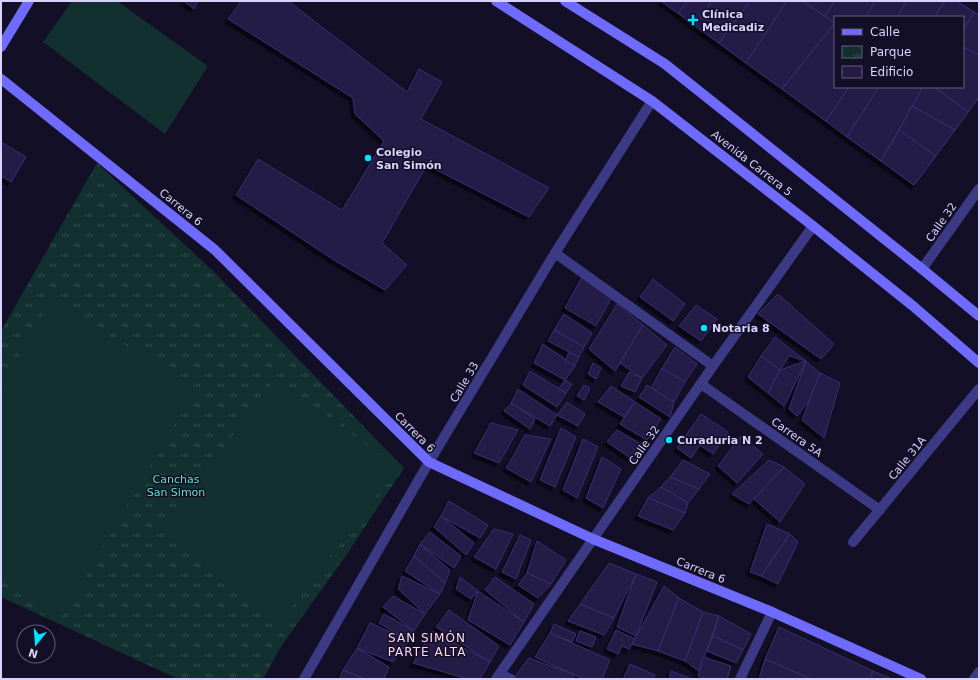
<svg xmlns="http://www.w3.org/2000/svg" width="980" height="680" viewBox="0 0 980 680" font-family="'DejaVu Sans',sans-serif">
<style>
.park{fill:url(#park-tufts)}
.garden{fill:#12302f}
.building{fill:#241b47;stroke:#3b2d73;fill-rule:evenodd;filter:url(#shadow)}
.lines{fill:none;stroke-linecap:round;stroke-linejoin:round}
.street{stroke:#3d3a85;stroke-width:10}
.secondary{stroke:#6f6bff;stroke-width:10}
.poi-dot{fill:#00e5ff;stroke:#130f26;stroke-width:1.5}
.labels{text-anchor:middle;stroke-width:3;stroke-linejoin:round;paint-order:stroke}
.poi-label{font-size:11px;font-weight:bold;fill:#d9d4ff;stroke:#130f26;text-anchor:start}
.street-label{font-size:11px;fill:#d9d4ff;stroke:#130f26}
.park-label{font-size:11px;fill:#5fe0c0;stroke:#130f26}
.neighbourhood-label{font-size:12px;letter-spacing:1px;fill:#ffd6f0;stroke:#130f26}
</style>
<defs>
<pattern id="park-tufts" width="24" height="20" patternUnits="userSpaceOnUse"><rect width="24" height="20" fill="#12302f"/><path d="M3 7l-1-3M5 7V3M7 7l1-3M15 17l-1-3M17 17v-4M19 17l1-3" fill="none" stroke="#344d4e"/></pattern>
<filter id="shadow"><feDropShadow dx="-3.5" dy="3.5" stdDeviation="0" flood-color="#0009"/></filter>
</defs>
<rect width="100%" height="100%" fill="#130f26"/>
<!-- park -->
<polygon class="park" points="97,163 214,272 404,468 345,557 282,645 263,679 178,679 1,597 1,331"/>
<!-- garden -->
<g class="garden">
<polygon points="72,1 117,1 208,66 165,134 43,42"/>
<polygon points="51,302 197,387 62,616 1,581 1,387"/>
<polygon points="276,378 397,468 282,621 161,530"/>
</g>
<!-- building -->
<g class="building">
<polygon points="184,1 198,1 194,9"/>
<polygon points="241,1 288,1 407,92 419,69 442,82 421,119 549,188 529,217 427,165 382,243 407,265 385,290 334,260 236,195 258,159 342,210 384,141 355,114 353,98 228,19"/>
<polygon points="661,1 688,1 678,13"/>
<path d="M661 1H956L979 15V97L914 185ZM835 17H963V87H835Z"/>
<polygon points="688,1 712,1 695,26 678,13"/>
<polygon points="712,1 750,1 719,43 695,26"/>
<polygon points="750,1 787,1 746,63 719,43"/>
<polygon points="787,1 802,1 835,23 782,89 746,63"/>
<polygon points="802,1 835,1 825,16"/>
<polygon points="835,1 875,1 866,17 835,17 835,24 825,16"/>
<polygon points="875,1 907,1 897,17 866,17"/>
<polygon points="907,1 945,1 935,17 897,17"/>
<polygon points="945,1 956,1 974,12 963,31 963,17 935,17"/>
<polygon points="974,12 979,15 979,55 963,47 963,31"/>
<polygon points="835,23 835,87 849,87 826,121 782,89"/>
<polygon points="963,47 979,55 979,97 968,112 934,87 963,87"/>
<polygon points="849,87 879,87 847,137 826,121"/>
<polygon points="879,87 923,87 881,161 847,137"/>
<polygon points="923,87 934,87 968,112 955,130 912,106"/>
<polygon points="912,106 955,130 936,156 899,130"/>
<polygon points="899,130 936,156 914,185 881,161"/>
<polygon points="1,142 26,157 11,182 1,176"/>
<polygon points="584,273 613,295 596,326 565,308"/>
<polygon points="653,279 685,304 673,321 640,297"/>
<polygon points="778,294 834,344 821,359 758,314"/>
<polygon points="617,304 643,325 615,371 589,349"/>
<polygon points="696,305 717,319 701,341 679,326"/>
<polygon points="564,314 592,333 584,347 554,330"/>
<polygon points="643,325 667,345 642,378 620,363"/>
<polygon points="554,330 584,347 579,357 548,341"/>
<polygon points="775,337 806,361 789,356 780,370 761,356"/>
<polygon points="543,344 575,366 565,380 534,363"/>
<polygon points="675,347 697,364 685,382 662,368"/>
<polygon points="569,352 579,357 575,366 565,361"/>
<polygon points="761,356 780,370 768,393 748,377"/>
<polygon points="806,361 784,406 768,393 780,370"/>
<polygon points="806,361 820,373 812,397 797,416 789,409"/>
<polygon points="593,363 601,368 596,379 588,374"/>
<polygon points="662,368 685,382 674,402 651,388"/>
<polygon points="530,371 566,393 557,407 523,385"/>
<polygon points="629,372 642,378 635,392 621,386"/>
<polygon points="820,373 840,383 824,438 802,420"/>
<polygon points="565,380 572,384 566,393 559,388"/>
<polygon points="584,385 590,388 584,400 577,396"/>
<polygon points="647,385 674,402 670,417 639,397"/>
<polygon points="611,386 635,402 624,417 598,402"/>
<polygon points="518,389 557,415 550,426 511,403"/>
<polygon points="567,402 585,414 578,426 557,415"/>
<polygon points="635,402 661,419 647,440 620,424"/>
<polygon points="511,403 535,419 530,429 504,411"/>
<polygon points="701,414 728,432 713,454 700,445 691,458 677,448"/>
<polygon points="491,423 518,430 499,463 474,453"/>
<polygon points="561,428 576,437 555,487 540,480"/>
<polygon points="617,430 644,446 635,461 607,442"/>
<polygon points="525,435 551,439 531,482 506,468"/>
<polygon points="741,436 763,454 737,483 718,466"/>
<polygon points="583,439 598,447 577,498 563,490"/>
<polygon points="602,457 621,469 603,508 586,498"/>
<polygon points="683,460 710,474 699,489 670,477"/>
<polygon points="769,460 784,467 749,504 732,494"/>
<polygon points="784,467 805,484 780,522 754,499"/>
<polygon points="670,477 699,489 688,503 661,487"/>
<polygon points="661,487 688,503 685,513 648,498"/>
<polygon points="648,498 685,513 673,530 638,516"/>
<polygon points="449,501 488,525 480,538 441,516"/>
<polygon points="441,516 474,543 466,555 434,527"/>
<polygon points="767,524 790,534 761,576 750,572"/>
<polygon points="494,529 513,534 496,569 474,557"/>
<polygon points="430,532 461,556 454,568 420,544"/>
<polygon points="790,534 798,542 778,584 761,576"/>
<polygon points="520,535 531,540 516,579 502,572"/>
<polygon points="537,541 566,560 551,584 527,573"/>
<polygon points="420,544 450,570 445,583 414,556"/>
<polygon points="414,556 445,583 440,594 405,571"/>
<polygon points="609,563 636,574 614,618 580,604"/>
<polygon points="527,573 551,584 538,598 518,585"/>
<polygon points="636,574 657,582 636,636 617,627"/>
<polygon points="402,576 440,594 425,614 398,589"/>
<polygon points="460,577 478,591 471,599 456,589"/>
<polygon points="495,577 534,604 524,622 485,590"/>
<polygon points="664,586 679,598 658,651 632,644"/>
<polygon points="478,591 524,622 510,645 468,620"/>
<polygon points="393,596 425,614 414,631 383,607"/>
<polygon points="679,598 703,612 685,661 658,651"/>
<polygon points="580,604 614,618 604,635 568,621"/>
<polygon points="449,610 499,646 490,662 436,627"/>
<polygon points="703,612 719,616 699,671 685,661"/>
<polygon points="384,614 414,631 409,640 379,623"/>
<polygon points="719,616 751,634 743,650 713,636"/>
<polygon points="370,623 409,640 393,662 357,648"/>
<polygon points="554,624 576,634 572,642 550,633"/>
<polygon points="779,627 873,671 870,679 811,679 765,659"/>
<polygon points="616,630 635,639 629,649 622,646 618,654 607,649"/>
<polygon points="432,631 490,662 480,679 468,679 413,663"/>
<polygon points="580,631 596,637 592,647 576,641"/>
<polygon points="550,633 610,660 602,679 584,679 535,657"/>
<polygon points="713,636 743,650 736,663 707,651"/>
<polygon points="357,648 389,667 384,679 365,679 343,670"/>
<polygon points="703,657 731,666 727,679 706,679 698,676"/>
<polygon points="529,658 575,675 572,679 513,679"/>
<polygon points="765,659 811,679 759,679"/>
<polygon points="630,664 655,675 653,679 623,679"/>
<polygon points="343,670 365,679 339,679"/>
<polygon points="671,671 692,679 669,679"/>
<polygon points="873,671 892,679 870,679"/>
</g>
<g class="lines">
<!-- street -->
<g class="street">
<polyline points="555,253 713,366"/>
<polyline points="922,269 979,189"/>
<polyline points="701,384 880,510"/>
<polyline points="853,542 979,389"/>
<polyline points="500,674 511,679"/>
<polyline points="304,679 429,462 555,253 652,101"/>
<polyline points="496,679 713,366 813,226"/>
<polyline points="740,679 772,612"/>
<polyline points="974,679 979,672"/>
</g>
<!-- secondary -->
<g class="secondary">
<polyline points="496,1 652,101 813,226 913,306 979,363"/>
<polyline points="565,1 665,64 922,269 979,316"/>
<polyline points="1,47 29,1"/>
<polyline points="1,79 215,250 429,462 593,539 772,612 921,679"/>
</g>
</g>
<!-- markers -->
<g class="poi-dot">
<path d="M691 14h4v4h4v4h-4v4h-4v-4h-4v-4h4z"/>
<circle cx="368" cy="158" r="4"/>
<circle cx="704" cy="328" r="4"/>
<circle cx="669" cy="440" r="4"/>
</g>
<g class="labels">
<!-- poi labels -->
<g class="poi-label">
<text x="702" y="18">Clínica<tspan x="702" dy="13">Medicadiz</tspan></text>
<text x="376" y="156">Colegio<tspan x="376" dy="13">San Simón</tspan></text>
<text x="712" y="332">Notaria 8</text>
<text x="677" y="444">Curaduria N 2</text>
</g>
<!-- street labels -->
<g class="street-label">
<text transform="translate(752 163) rotate(38)" y="4">Avenida Carrera 5</text>
<text transform="translate(181 207) rotate(39)" y="4">Carrera 6</text>
<text transform="translate(941 222) rotate(-55)" y="4">Calle 32</text>
<text transform="translate(464 382) rotate(-59)" y="4">Calle 33</text>
<text transform="translate(415 432) rotate(45)" y="4">Carrera 6</text>
<text transform="translate(797 437) rotate(35)" y="4">Carrera 5A</text>
<text transform="translate(644 445) rotate(-55)" y="4">Calle 32</text>
<text transform="translate(907 458) rotate(-51)" y="4">Calle 31A</text>
<text transform="translate(701 570) rotate(22)" y="4">Carrera 6</text>
</g>
<!-- park labels -->
<g class="park-label">
<text x="176" y="483">Canchas<tspan x="176" dy="13">San Simon</tspan></text>
</g>
<!-- neighbourhood labels -->
<g class="neighbourhood-label">
<text x="427" y="642">SAN SIMÓN<tspan x="427" dy="14">PARTE ALTA</tspan></text>
</g>
</g>
<!-- border -->
<rect width="980" height="680" fill="none" stroke="#d9d4ff" stroke-width="4"/>
<!-- legend -->
<rect x="834" y="16" width="130" height="72" fill="#130f26" stroke="#625e7d"/>
<rect x="842" y="29" width="20" height="6" fill="#6f6bff" stroke="#625e7d"/>
<text x="870" y="36" font-size="12" fill="#d9d4ff">Calle</text>
<rect x="842" y="46" width="20" height="12" fill="url(#park-tufts)" stroke="#625e7d"/>
<text x="870" y="56" font-size="12" fill="#d9d4ff">Parque</text>
<rect x="842" y="66" width="20" height="12" fill="#241b47" stroke="#625e7d"/>
<text x="870" y="76" font-size="12" fill="#d9d4ff">Edificio</text>
<!-- north arrow -->
<g transform="translate(36 644) rotate(197)"><circle r="19" fill="#130f26" stroke="#625e7d"/>
<path d="M0-3L7 15L0 10L-7 15Z" fill="#00e5ff"/>
<text y="-6" font-size="11" font-weight="bold" text-anchor="middle" fill="#d9d4ff">N</text>
</g>
</svg>
